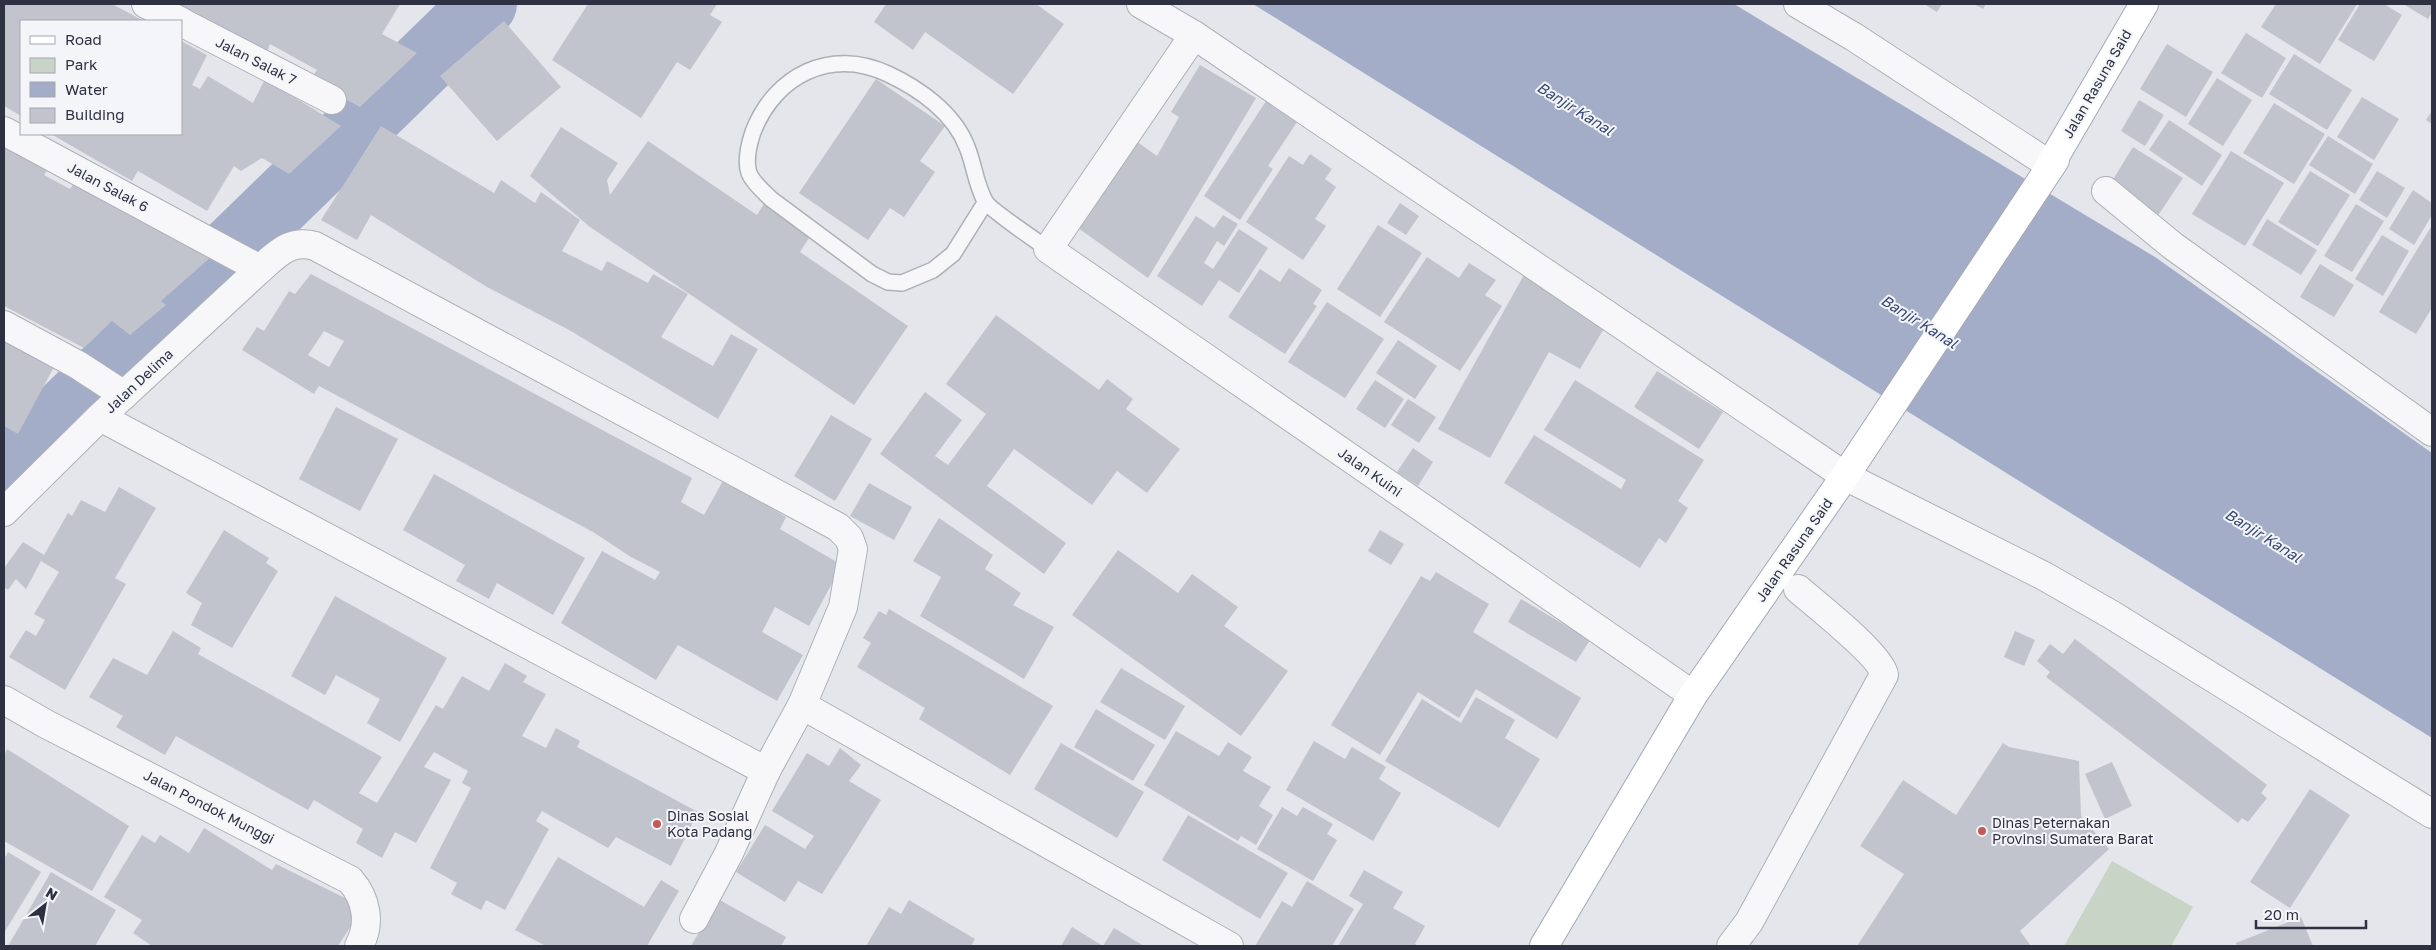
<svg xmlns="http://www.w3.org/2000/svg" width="2436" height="950" viewBox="0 0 2436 950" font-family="'Golos Text',sans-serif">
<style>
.green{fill:#c7d4c6}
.water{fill:#a3adc7}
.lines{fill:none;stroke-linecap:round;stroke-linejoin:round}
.river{stroke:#a3adc7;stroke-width:66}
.building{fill:#c2c4cd;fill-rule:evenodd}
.lane-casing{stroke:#adb0b8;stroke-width:18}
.street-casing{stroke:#adb0b8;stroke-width:30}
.primary-casing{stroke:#a5a8b6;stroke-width:30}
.lane{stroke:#f7f7f9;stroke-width:15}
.street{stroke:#f7f7f9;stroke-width:28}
.primary{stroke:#fff;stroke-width:28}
.poi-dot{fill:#c45a55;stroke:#f4f5f8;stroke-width:2}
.labels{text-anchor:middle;stroke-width:4;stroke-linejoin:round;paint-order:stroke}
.street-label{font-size:14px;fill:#2d3142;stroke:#f4f5f8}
.poi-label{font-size:14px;fill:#2d3142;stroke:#f4f5f8;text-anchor:start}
.water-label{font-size:15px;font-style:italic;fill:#3a4973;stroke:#f4f5f8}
</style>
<rect width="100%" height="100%" fill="#e4e6eb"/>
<!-- green -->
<polygon class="green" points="2112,861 2193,907 2171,946 2064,946"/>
<!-- water -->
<polygon class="water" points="1253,4 1734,4 2155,257 2432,453 2432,738"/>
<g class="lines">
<!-- river -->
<polyline class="river" points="4,471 484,4"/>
</g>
<!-- building -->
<g class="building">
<polygon points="4,4 112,4 144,21 21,21 21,116 4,106"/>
<polygon points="170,4 400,4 382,34 417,53 360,107 310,80 317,70 270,44 267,52"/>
<polygon points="588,4 717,4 710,15 722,22 690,70 677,62 641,118 552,60"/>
<polygon points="886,4 1036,4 1064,24 1013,94 925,32 913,50 874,22"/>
<polygon points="1924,4 1942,4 1937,12"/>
<polygon points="1974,4 1986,4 1983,9"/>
<polygon points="2276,4 2357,4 2320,64 2261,27"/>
<polygon points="2360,4 2384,4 2402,15 2374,61 2338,40"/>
<polygon points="2403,4 2432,4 2432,12 2428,19"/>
<polygon points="504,21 561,87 497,141 440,76"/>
<polygon points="2246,33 2286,58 2262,98 2221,73"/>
<polygon points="181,41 207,55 192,85 200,89 208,76 253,103 265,79 341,126 289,174 262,158 241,171 234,166 207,211 138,171 132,181 51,134 181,134"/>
<polygon points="2167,44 2213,72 2186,117 2140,89"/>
<polygon points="2294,54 2352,90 2327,130 2269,94"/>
<polygon points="1200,65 1256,98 1148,278 1074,225 1136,141 1157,156 1179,117 1171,112"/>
<polygon points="2217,78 2252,100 2223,146 2188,124"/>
<polygon points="876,79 945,126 920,161 935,172 904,217 890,208 868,240 799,193"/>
<polygon points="2362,97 2399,119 2374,160 2337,137"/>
<polygon points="2139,100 2164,115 2145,146 2121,131"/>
<polygon points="1266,101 1297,122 1268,166 1273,169 1240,220 1204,196"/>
<polygon points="2274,103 2325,134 2294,184 2243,153"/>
<polygon points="2432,111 2432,124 2426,120"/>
<polygon points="2169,120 2222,155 2202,186 2149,150"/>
<polygon points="381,126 494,193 501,180 535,203 541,192 580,220 562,251 602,271 607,261 648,283 653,274 688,294 661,337 713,366 731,334 758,349 718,419 569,330 487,287 371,215 357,240 321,220"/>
<polygon points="561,127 618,163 607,180 610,195 648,141 757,215 767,199 814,230 800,252 908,326 854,405 590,227 530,176"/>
<polygon points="2328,136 2373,164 2355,194 2309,165"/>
<polygon points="4,140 49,166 44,175 70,189 74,183 113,206 119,195 211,257 161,301 166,305 130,335 112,321 84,348 4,306"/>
<polygon points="2133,147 2183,178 2157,217 2109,186"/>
<polygon points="2231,151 2284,183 2245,246 2192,214"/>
<polygon points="1310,154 1332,169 1325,179 1336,187 1315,219 1326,226 1303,260 1246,222 1289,156 1303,165"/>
<polygon points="2310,171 2350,195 2318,246 2278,222"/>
<polygon points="2377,171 2405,188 2387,218 2359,200"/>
<polygon points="2413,190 2432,203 2432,215 2414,245 2389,229"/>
<polygon points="1400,203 1419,216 1406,235 1387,223"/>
<polygon points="2356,204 2384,221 2352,272 2324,256"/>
<polygon points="1223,215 1238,224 1224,246 1217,241 1204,263 1213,269 1239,229 1268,248 1239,293 1219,280 1202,306 1157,276 1196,216 1214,228"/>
<polygon points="2267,219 2317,250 2301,275 2252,245"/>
<polygon points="1378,225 1422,253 1380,317 1337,289"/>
<polygon points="2431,227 2432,308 2416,334 2379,312"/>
<polygon points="2382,235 2409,251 2383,296 2355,279"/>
<polygon points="1427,257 1459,278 1469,263 1496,280 1485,295 1502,306 1460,371 1384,322"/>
<polygon points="2320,264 2354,285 2334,317 2300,297"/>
<polygon points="1289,268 1322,290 1313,304 1317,306 1285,354 1228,317 1260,269 1280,282"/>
<polygon points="1525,273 1609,320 1580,369 1549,352 1490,458 1438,429"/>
<path d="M311 274 692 478 681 502 704 515 724 479 786 517 780 529 842 565 809 626 775 607 762 632 803 655 777 701 678 645 656 680 561 623 602 551 655 580 660 572 631 557 593 532 319 386 314 394 242 350 257 327 264 331 289 291 295 294ZM324 331 344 341 329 367 308 355Z"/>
<polygon points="1327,302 1384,339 1345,398 1288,362"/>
<polygon points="996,315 1099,390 1107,379 1133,399 1126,409 1180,449 1147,493 1117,471 1092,505 1014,449 987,486 1066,543 1044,574 880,454 925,392 962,420 935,456 948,465 986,414 946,384"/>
<polygon points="4,340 54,367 18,434 4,426"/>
<polygon points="1398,340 1437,366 1415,399 1376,373"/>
<polygon points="1657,371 1723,412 1699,449 1634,407"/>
<polygon points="1375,380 1404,399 1385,428 1356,409"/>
<polygon points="1575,380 1704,460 1678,501 1688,508 1666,543 1659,538 1640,568 1504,483 1534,435 1621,489 1626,480 1544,430"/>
<polygon points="1408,399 1436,417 1419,443 1391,425"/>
<polygon points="336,407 398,439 360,511 299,479"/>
<polygon points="831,415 872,439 835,501 794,476"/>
<polygon points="1413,448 1433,462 1418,486 1397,472"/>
<polygon points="434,474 585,558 553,615 497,583 489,599 456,581 465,565 403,530"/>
<polygon points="869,483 912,507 894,540 850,516"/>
<polygon points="119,487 156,508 115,578 126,584 65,690 9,657 26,630 36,636 45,620 34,614 59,572 41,561 26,589 16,579 8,590 4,587 4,568 23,542 44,555 68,513 72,516 81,500 105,512"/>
<polygon points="939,518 993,555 985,569 1021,593 1013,605 1054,627 1024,679 920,616 941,577 913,561"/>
<polygon points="224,530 269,558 266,563 278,571 232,648 191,625 202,603 186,593"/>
<polygon points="1380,530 1404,544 1391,565 1368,551"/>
<polygon points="1118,550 1178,593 1192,574 1238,607 1224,626 1288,671 1241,736 1072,615"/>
<polygon points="1436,572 1489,604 1473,632 1581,698 1557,739 1476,689 1459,718 1418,692 1380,755 1331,725 1421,576 1430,581"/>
<polygon points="335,596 447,658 400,742 367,723 380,699 336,675 325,695 291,676"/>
<polygon points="1521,599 1590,640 1576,662 1508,622"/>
<polygon points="889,609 1053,706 1010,775 919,719 925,708 857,667 871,643 863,638 879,611 886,615"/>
<polygon points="173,631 201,648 198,654 382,757 359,793 377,803 436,705 443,709 462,676 489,691 505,663 527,676 523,682 546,694 522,736 546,748 556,728 580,741 577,747 698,812 671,866 616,837 608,848 542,811 536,821 549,829 505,910 486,900 481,910 451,894 457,883 430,868 471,788 462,783 468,771 434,752 424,767 451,780 416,843 395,832 382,858 356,843 363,829 314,800 308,810 176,736 165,755 116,727 123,716 89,697 113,658 147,675"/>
<polygon points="2015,631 2035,640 2024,666 2004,657"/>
<polygon points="2075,639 2267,785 2261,793 2267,798 2248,822 2242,818 2238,823 2046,677 2050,672 2037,661 2050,644 2063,654"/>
<polygon points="1121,668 1185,706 1165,740 1100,702"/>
<polygon points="1476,697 1515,720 1505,738 1540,759 1499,828 1385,761 1422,699 1461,723"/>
<polygon points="1096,709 1155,745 1133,781 1074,747"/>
<polygon points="1176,731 1219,756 1228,742 1252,757 1243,771 1271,787 1259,806 1273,815 1256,845 1241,836 1238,841 1144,785"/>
<polygon points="1314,741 1345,759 1352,747 1386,767 1379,779 1401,793 1373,841 1286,790"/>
<polygon points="1061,743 1144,792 1117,838 1034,789"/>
<polygon points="2003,743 2009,747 2079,761 2081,816 2109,849 2020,931 2031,946 1857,946 1904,874 1860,846 1903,780 1956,815"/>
<polygon points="840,748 861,765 849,781 881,800 822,894 798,881 785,902 736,872 765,825 805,849 814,836 772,811 807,753 829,766"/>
<polygon points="7,749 129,826 92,891 4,841 4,756"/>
<polygon points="2112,762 2132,806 2105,819 2085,774"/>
<polygon points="2310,789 2350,815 2290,908 2250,882"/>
<polygon points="1282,807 1297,816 1303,807 1333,824 1327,834 1337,840 1313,881 1257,849"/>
<polygon points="1188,815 1288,873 1260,919 1162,860"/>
<polygon points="204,828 272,870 276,864 345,898 356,918 338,946 152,946 133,933 142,920 104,897 142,835 155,843 160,835 189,853"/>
<polygon points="8,852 41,872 4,933 4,859"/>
<polygon points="558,857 644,907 661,880 679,891 647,946 546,946 515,930"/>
<polygon points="1364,870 1403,892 1393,908 1425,926 1415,944 1419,946 1338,946 1363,904 1349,896"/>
<polygon points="51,872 116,910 95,946 8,946"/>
<polygon points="1307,881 1354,909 1332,946 1255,946 1282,901 1292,907"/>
<polygon points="718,899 786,937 781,946 691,946"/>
<polygon points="909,900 975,939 971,946 866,946 889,907 901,914"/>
<polygon points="2301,917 2313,946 2237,946 2236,943"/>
<polygon points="1072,927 1103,946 1114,928 1144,946 1061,946"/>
</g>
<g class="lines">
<!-- lane casing -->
<g class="lane-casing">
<path id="lane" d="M985 203 953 254 933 270 902 283 888 282 872 274 771 199C764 192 753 183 749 173 745 161 749 144 753 132 775 75 831 47 888 74 920 89 954 113 967 147 974 164 976 185 985 201 989 209 1038 242 1048 249"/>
</g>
<!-- street casing -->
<g class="street-casing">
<g id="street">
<polyline points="146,4 180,21"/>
<polyline points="1141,4 1194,35 1845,476 2044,576 2112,615 2432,814"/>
<polyline points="1798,4 1854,37 2050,165"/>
<polyline points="181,22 332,100"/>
<polyline points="1194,35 1048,249 1693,695"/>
<polyline points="4,131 260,269"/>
<polyline points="2106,191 2173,246 2432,432"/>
<polyline points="4,325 78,365 124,395"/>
<path d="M4 512 100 417 260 269C277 254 290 239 315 246L838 527 849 538 853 549 843 607 802 705 766 771 100 417"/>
<path d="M4 700 46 724 350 880C367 899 371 924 359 946"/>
<polyline points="802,705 1229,946"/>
<polyline points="694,919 729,853 766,771"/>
<path d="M1731 946 1749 922 1884 675C1882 656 1815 604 1798 589"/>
</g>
</g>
<!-- primary casing -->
<g class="primary-casing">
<g id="primary">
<polyline points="2050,165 2144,4"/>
<polyline points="1544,946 1693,695 1845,476 2055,160"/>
</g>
</g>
<!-- lane -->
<use href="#lane" class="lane"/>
<!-- street -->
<use href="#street" class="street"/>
<!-- primary -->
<use href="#primary" class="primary"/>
</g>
<!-- markers -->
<g class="poi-dot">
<circle cx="657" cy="824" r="5"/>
<circle cx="1982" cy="831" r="5"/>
</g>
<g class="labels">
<!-- street labels -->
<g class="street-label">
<text transform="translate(256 61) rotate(27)" y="5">Jalan Salak 7</text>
<text transform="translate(2097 84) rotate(-60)" y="5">Jalan Rasuna Said</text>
<text transform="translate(108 187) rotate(28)" y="5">Jalan Salak 6</text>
<text transform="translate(139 381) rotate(-43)" y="5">Jalan Delima</text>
<text transform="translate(1370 472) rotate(35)" y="5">Jalan Kuini</text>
<text transform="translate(1794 550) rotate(-55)" y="5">Jalan Rasuna Said</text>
<text transform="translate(209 807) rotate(27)" y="5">Jalan Pondok Munggi</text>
</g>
<!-- poi labels -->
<g class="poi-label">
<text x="667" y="821">Dinas Sosial<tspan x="667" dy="16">Kota Padang</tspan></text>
<text x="1992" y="828">Dinas Peternakan<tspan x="1992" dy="16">Provinsi Sumatera Barat</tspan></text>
</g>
<!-- water labels -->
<g class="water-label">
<text transform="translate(1575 109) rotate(32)" y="5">Banjir Kanal</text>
<text transform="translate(1919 322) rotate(32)" y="5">Banjir Kanal</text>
<text transform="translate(2263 536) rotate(32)" y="5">Banjir Kanal</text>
</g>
</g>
<!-- border -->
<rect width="2436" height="950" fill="none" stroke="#2d3142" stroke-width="10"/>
<!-- legend -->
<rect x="20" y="20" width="162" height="115" fill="#f4f5f8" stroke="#a4a7af"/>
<rect x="30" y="36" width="25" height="8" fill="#ffffff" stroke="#a4a7af"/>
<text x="65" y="45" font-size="15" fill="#2d3142">Road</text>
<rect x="30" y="58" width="25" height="15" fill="#c7d4c6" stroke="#a4a7af"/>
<text x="65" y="70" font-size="15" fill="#2d3142">Park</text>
<rect x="30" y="82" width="25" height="15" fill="#a3adc7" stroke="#a4a7af"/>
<text x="65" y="95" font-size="15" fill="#2d3142">Water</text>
<rect x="30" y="108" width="25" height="15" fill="#c2c4cd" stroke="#a4a7af"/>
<text x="65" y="120" font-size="15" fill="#2d3142">Building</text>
<!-- north arrow -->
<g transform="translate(45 905) rotate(31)" stroke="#f4f5f8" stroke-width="4" paint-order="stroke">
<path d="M0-4L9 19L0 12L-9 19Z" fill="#2d3142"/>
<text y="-8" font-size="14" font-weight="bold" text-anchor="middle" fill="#2d3142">N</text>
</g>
<!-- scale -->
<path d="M2256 920v8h110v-8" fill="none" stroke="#2d3142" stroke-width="2.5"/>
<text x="2264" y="920" font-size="15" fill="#2d3142" stroke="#f4f5f8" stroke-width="4" paint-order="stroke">20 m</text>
</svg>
